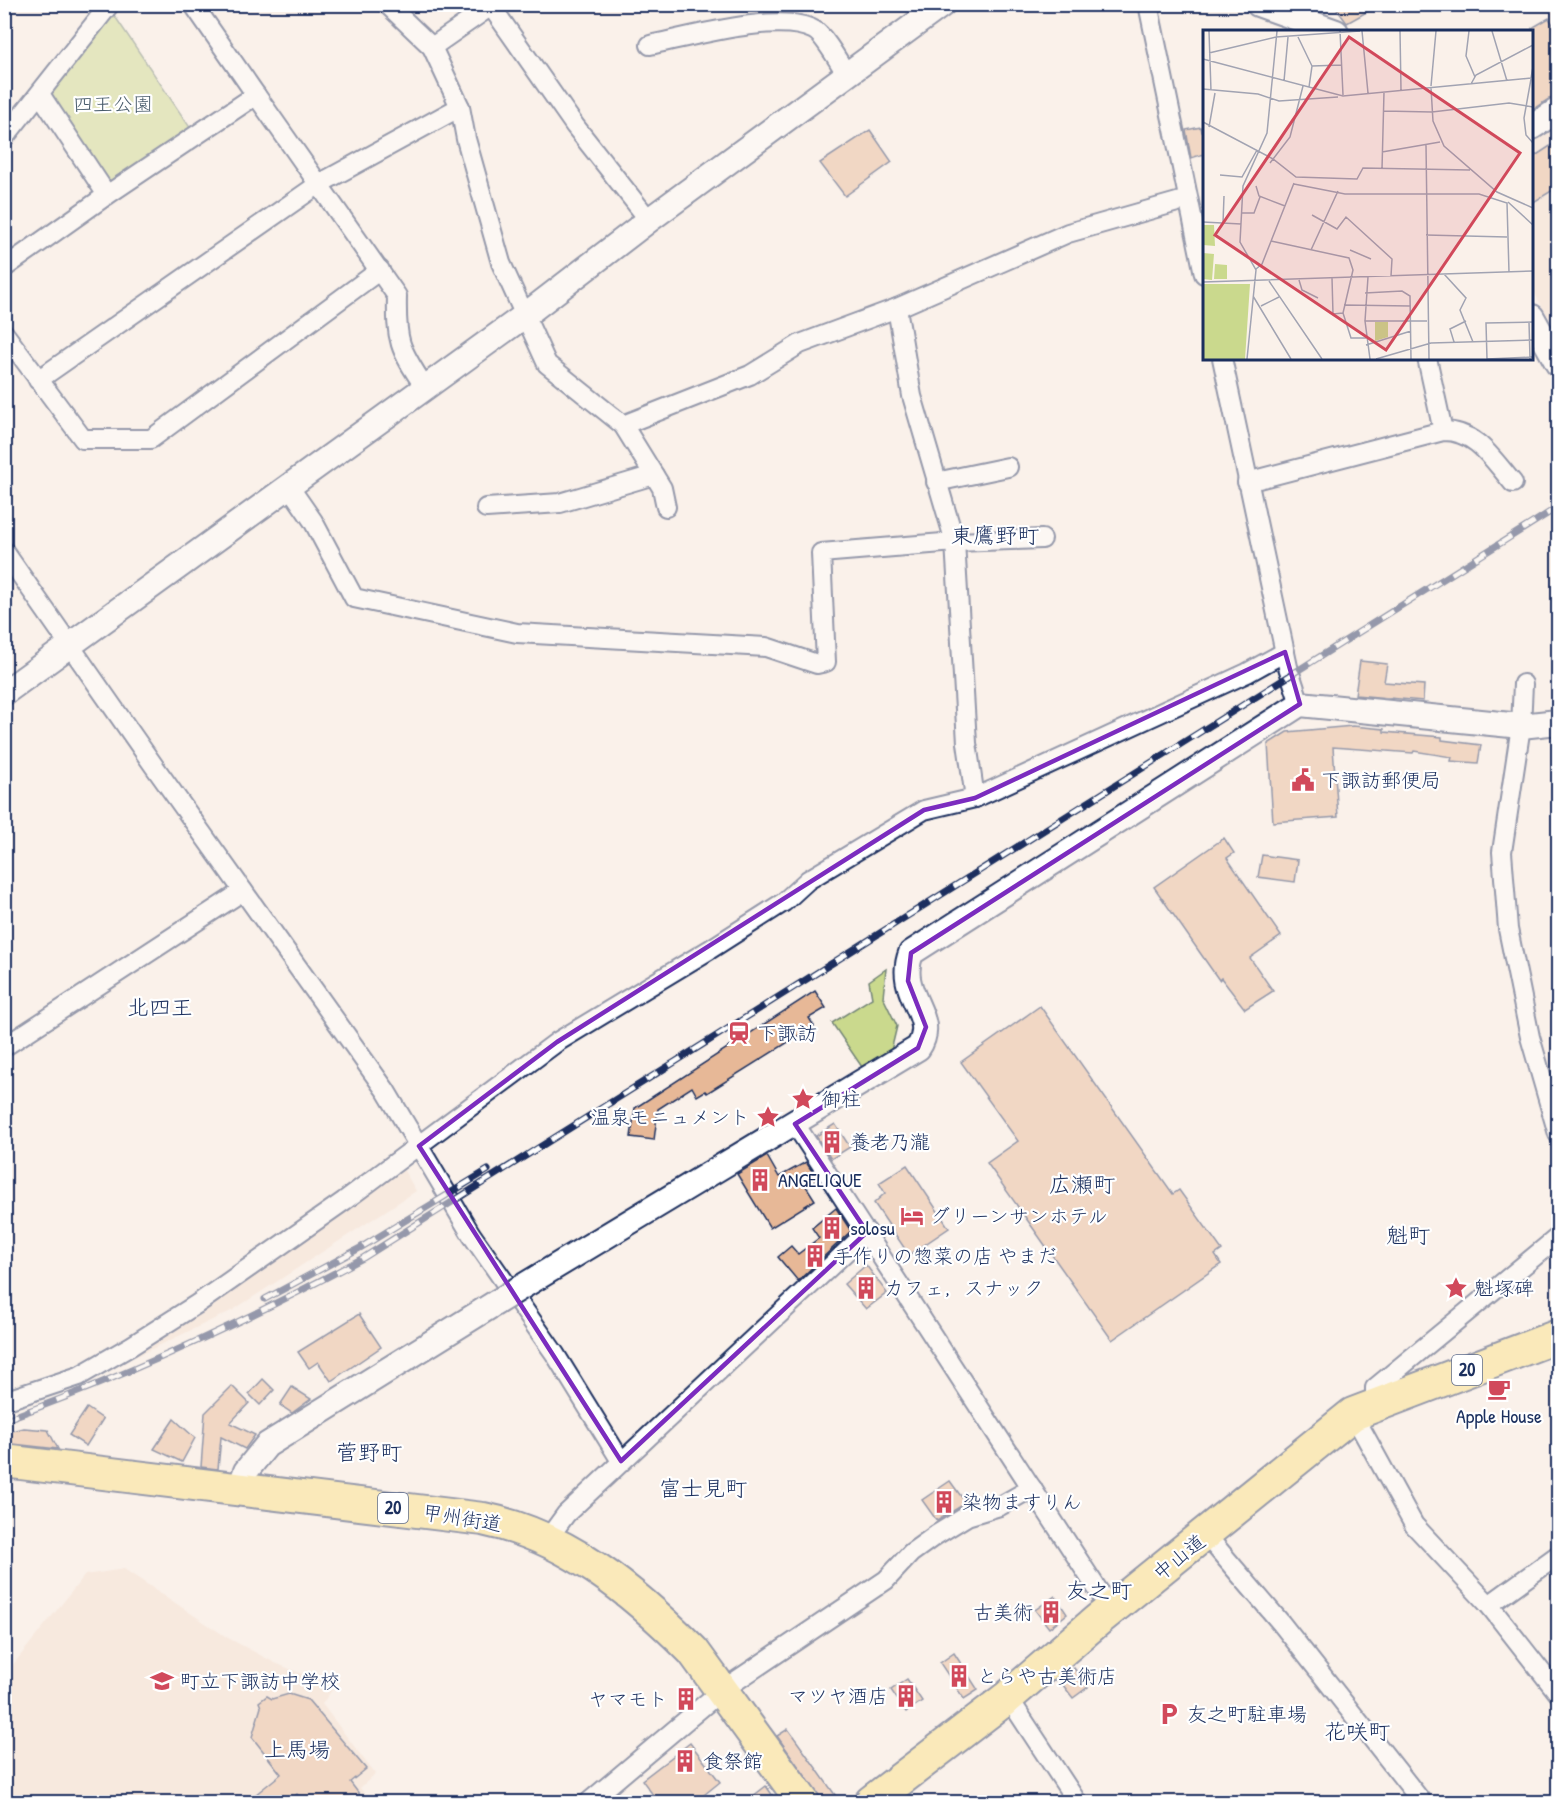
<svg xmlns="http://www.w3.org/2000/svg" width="1563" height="1807" viewBox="0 0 1563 1807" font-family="'Patrick Hand','Klee One',sans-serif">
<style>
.built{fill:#f4e0d1}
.green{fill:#cad98d;stroke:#728476;stroke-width:1.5}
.building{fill:#e7b897;stroke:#1b2f5e;stroke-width:1.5}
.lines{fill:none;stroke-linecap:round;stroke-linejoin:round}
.street-casing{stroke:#1b2f5e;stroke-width:22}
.secondary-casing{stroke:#1b2f5e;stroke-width:28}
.highway-casing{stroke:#1b2f5e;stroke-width:36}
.street{stroke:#fff;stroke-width:18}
.secondary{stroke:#fff;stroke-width:24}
.highway{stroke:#fae180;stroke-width:32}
.rail-casing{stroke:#1b2f5e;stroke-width:7}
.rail{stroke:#fff;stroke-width:4.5;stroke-dasharray:14;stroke-linecap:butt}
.secondary-bridge-casing{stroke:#1b2f5e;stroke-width:28;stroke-linecap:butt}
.secondary-bridge{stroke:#fff;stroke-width:24}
.marked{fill:none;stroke:#7b2cbf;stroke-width:4.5;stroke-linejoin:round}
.labels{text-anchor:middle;stroke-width:4.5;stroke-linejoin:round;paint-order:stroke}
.shield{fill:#fff;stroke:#5f6d8e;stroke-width:1.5}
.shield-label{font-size:18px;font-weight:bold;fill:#1b2f5e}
.park-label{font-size:20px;fill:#475a6a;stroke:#fff}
.poi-label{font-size:20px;fill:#1b2f5e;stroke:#fff;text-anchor:start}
.street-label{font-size:20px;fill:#1b2f5e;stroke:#fff}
.quarter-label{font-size:22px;fill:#1b2f5e;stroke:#fff}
.inset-road{fill:none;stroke:#a1a3b2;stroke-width:1.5}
.view{fill:#d1495b;fill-opacity:0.15;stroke:#d1495b;stroke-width:3}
.inset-edge{fill:none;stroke:#1b2f5e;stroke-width:3}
</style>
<rect width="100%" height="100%" fill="#faf1ea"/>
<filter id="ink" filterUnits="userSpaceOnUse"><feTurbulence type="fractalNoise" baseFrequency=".0167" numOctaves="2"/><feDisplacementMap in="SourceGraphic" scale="12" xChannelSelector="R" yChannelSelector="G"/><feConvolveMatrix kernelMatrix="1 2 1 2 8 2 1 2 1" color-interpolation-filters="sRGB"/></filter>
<g filter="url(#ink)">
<!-- built -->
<g class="built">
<polygon points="1558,122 1558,333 1532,289 1532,138"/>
<polygon points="403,1169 416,1191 233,1310 137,1356 125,1358 260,1273"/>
<polygon points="124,1569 228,1638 275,1663 334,1687 322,1704 375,1774 360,1788 372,1802 5,1802 4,1676 85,1575"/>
</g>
<!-- green -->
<g class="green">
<polygon points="112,12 191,129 110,185 45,94"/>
<polygon points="886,969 883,997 897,1026 890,1055 864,1070 832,1023 872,998 869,981"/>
</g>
<!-- building -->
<g class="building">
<polygon points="1333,4 1381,4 1347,23"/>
<polygon points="1549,18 1558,33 1558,93 1532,110 1532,28"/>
<polygon points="1201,127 1202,132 1204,131 1204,154 1191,158 1186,130"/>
<polygon points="870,130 892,162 845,196 820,163"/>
<polygon points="1558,141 1558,187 1532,203 1532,158"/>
<polygon points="1360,661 1387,664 1384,682 1424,685 1423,701 1355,695"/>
<polygon points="1353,726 1384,729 1384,732 1442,737 1442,740 1481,745 1478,763 1451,761 1452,757 1414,751 1413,753 1333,747 1338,817 1273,822 1268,744 1287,732"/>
<polygon points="1224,838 1234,853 1227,858 1281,936 1250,958 1273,991 1245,1009 1221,978 1219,980 1154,887"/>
<polygon points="1262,855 1298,860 1295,882 1258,877"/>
<polygon points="815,991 826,1008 809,1018 814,1026 707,1093 705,1091 697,1096 692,1087 658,1109 654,1140 631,1137 635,1108"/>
<polygon points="1040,1006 1173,1194 1179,1190 1222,1250 1215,1255 1221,1264 1112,1340 987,1163 1018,1141 961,1062"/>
<polygon points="835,1124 850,1147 831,1159 816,1136"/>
<polygon points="767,1156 779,1177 806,1162 818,1180 806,1186 815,1200 770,1228 737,1174"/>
<polygon points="907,1165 949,1228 909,1255 874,1203 885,1193 879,1183"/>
<polygon points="836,1208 851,1231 798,1281 778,1257 791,1246 798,1254 819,1238 812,1228"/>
<polygon points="866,1265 887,1293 866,1309 844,1284"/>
<polygon points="359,1314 381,1347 331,1381 318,1362 309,1368 298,1352"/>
<polygon points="263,1379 274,1390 260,1405 249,1394"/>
<polygon points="232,1386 249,1403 230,1423 255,1435 245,1449 221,1437 218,1469 201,1467 205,1413"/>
<polygon points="292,1387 311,1399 292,1413 280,1405"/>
<polygon points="87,1408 103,1419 86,1446 69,1435"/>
<polygon points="174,1419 195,1438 182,1462 154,1449"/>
<polygon points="24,1428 48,1430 58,1449 4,1443 4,1433"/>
<polygon points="950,1481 966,1503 937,1521 922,1500"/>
<polygon points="1055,1596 1067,1614 1049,1628 1035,1610"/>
<polygon points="954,1653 978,1690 964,1699 940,1663"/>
<polygon points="1074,1668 1088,1687 1073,1698 1059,1680"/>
<polygon points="907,1679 922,1701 906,1712 891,1690"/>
<polygon points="289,1694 308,1700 366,1769 350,1782 366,1803 304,1803 297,1794 286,1803 245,1803 281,1774 252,1737 261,1707 259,1702 267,1696 272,1699"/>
<polygon points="788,1729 806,1754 838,1799 819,1796 777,1736"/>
<polygon points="690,1743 720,1782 694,1803 659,1803 642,1780"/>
<polygon points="766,1786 778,1803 744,1803"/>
</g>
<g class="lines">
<!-- street casing -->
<g class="street-casing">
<g id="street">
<polyline points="387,4 432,47 460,107 466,139 501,263 547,364 623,425 750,375 800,344 897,308 1068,233 1188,199"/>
<polyline points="1148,4 1204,274"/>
<path d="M650 45C689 37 780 11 814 30 824 35 840 64 847 75"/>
<polyline points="432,47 491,6 575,126 649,220"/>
<polyline points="40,94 107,195"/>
<path d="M256 95 397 296C396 341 399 348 424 386"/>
<polyline points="4,138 110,4"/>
<polyline points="4,268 107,195 256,95 193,4"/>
<polyline points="897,308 912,396 955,542 967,743 975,798"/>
<polyline points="4,333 83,439 151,439 380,270"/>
<polyline points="1222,358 1288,667 1300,704"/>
<polyline points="1427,358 1443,431"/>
<polyline points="38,380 319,184 460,107"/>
<polyline points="623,425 662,488 666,507"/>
<polyline points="936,482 1008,467"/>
<path d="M1247 482 1443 431C1477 431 1492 459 1513 483"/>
<polyline points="288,485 313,521 354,598 517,633 766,647 817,664 826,662 821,553 955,542 1042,539"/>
<polyline points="486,508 560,503 654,475"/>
<polyline points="4,551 154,766 386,1091 471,1234 555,1354 621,1461"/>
<polyline points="1523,684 1521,726 1502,852 1508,929 1530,1037 1558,1134"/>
<polyline points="4,1047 243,891"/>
<polyline points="795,1124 1111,1610"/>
<polyline points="4,1401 79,1376 131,1346 197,1304 344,1201 557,1042 709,950 784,902 808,880 924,810 975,798 1247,673 1285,652"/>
<polyline points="1375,1404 1375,1388 1558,1237"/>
<polyline points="1353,1414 1414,1525 1489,1605 1558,1693"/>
<polyline points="1206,1535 1281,1623 1422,1802"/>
<polyline points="547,1540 566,1514 867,1232"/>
<polyline points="1489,1605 1558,1555"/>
<polyline points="1008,1697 1077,1802"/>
<polyline points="589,1802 721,1691 886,1580 911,1553 936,1535 967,1516 1000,1506 1032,1488"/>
</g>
</g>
<!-- secondary casing -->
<g class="secondary-casing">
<g id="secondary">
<polyline points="1258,4 1336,32"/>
<polyline points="1532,127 1558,110"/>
<polyline points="1532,317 1558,364"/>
<polyline points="4,693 524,316 649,220 943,4"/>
<path d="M520 1288 918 1048C940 1016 895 995 911 953L1300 704 1521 726 1558 722"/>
<polyline points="239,1489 246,1471 267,1445 497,1302"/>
</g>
</g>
<!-- highway casing -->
<g class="highway-casing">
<g id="highway">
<path d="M4 1461 483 1519C567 1536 633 1591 693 1651L803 1802"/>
<polyline points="871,1802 1008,1697 1099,1619 1353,1414 1558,1336"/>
</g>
</g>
<!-- street -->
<use href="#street" class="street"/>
<!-- secondary -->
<use href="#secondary" class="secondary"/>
<!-- highway -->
<use href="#highway" class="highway"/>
<!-- rail casing -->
<g class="rail-casing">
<g id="rail">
<polyline points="265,1299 360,1248 488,1170"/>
<path d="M4 1420C127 1376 248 1320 363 1258L1558 507"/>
</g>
</g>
<!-- rail -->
<use href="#rail" class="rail"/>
<!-- secondary-bridge casing -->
<g class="secondary-bridge-casing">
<polyline id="secondary-bridge" points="497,1302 520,1288"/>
</g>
<!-- secondary-bridge -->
<use href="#secondary-bridge" class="secondary-bridge"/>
</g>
</g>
<!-- marked area -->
<path d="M0 0H1563V1807H0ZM1285 652 1300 704 911 953 908 981 926 1027 918 1048 795 1124 867 1232 621 1461 419 1146 557 1042 924 810 975 798Z" fill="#faf1ea" fill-opacity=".55" fill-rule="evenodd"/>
<path class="marked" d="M1285 652 1300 704 911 953 908 981 926 1027 918 1048 795 1124 867 1232 621 1461 419 1146 557 1042 924 810 975 798Z"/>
<!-- icons -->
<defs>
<g id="civic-bare" transform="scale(1.8)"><path d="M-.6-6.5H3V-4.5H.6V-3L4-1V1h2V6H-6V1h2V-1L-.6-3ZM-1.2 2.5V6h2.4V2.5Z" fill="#d1495b" stroke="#fff" stroke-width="2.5" paint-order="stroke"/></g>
<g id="station-bare" transform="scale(1.8)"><path d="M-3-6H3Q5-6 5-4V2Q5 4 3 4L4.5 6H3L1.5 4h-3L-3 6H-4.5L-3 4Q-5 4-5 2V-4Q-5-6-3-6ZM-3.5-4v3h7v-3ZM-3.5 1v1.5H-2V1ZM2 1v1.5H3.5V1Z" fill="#d1495b" stroke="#fff" stroke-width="2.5" paint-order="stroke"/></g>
<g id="sight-bare" transform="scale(1.8)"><path d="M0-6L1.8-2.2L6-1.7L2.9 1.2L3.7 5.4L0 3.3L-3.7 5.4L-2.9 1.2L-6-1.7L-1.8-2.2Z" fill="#d1495b" stroke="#fff" stroke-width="2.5" paint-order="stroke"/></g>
<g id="building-bare" transform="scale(1.8)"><path d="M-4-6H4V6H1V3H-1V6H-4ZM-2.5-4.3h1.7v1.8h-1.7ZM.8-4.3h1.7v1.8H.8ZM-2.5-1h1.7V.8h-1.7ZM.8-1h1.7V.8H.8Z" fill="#d1495b" stroke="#fff" stroke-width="2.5" paint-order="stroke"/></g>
<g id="hotel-bare" transform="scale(1.8)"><path d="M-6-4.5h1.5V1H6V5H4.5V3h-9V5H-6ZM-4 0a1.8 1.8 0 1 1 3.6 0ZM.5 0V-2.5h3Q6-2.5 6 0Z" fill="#d1495b" stroke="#fff" stroke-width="2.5" paint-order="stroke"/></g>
<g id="cafe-bare" transform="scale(1.8)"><path d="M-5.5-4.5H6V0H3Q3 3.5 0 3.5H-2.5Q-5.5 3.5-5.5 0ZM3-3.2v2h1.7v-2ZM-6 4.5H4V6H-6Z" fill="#d1495b" stroke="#fff" stroke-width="2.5" paint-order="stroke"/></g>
<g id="school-bare" transform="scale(1.8)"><path d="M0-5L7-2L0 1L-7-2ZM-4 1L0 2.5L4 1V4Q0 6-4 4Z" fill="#d1495b" stroke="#fff" stroke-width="2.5" paint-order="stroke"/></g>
<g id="parking-bare" transform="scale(1.8)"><path d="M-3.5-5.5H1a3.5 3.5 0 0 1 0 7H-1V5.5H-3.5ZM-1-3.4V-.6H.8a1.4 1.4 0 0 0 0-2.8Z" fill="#d1495b" stroke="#fff" stroke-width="2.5" paint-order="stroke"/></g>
</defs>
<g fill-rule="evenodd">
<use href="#civic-bare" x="1303" y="780"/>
<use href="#station-bare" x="739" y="1033"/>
<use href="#sight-bare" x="803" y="1099"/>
<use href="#sight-bare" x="768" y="1117"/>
<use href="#building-bare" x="832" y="1142"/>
<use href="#building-bare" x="760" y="1180"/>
<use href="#hotel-bare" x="912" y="1216"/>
<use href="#building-bare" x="832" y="1228"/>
<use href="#building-bare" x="815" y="1256"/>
<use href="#building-bare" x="866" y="1288"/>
<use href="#sight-bare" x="1456" y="1288"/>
<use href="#cafe-bare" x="1499" y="1389"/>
<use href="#building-bare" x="944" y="1502"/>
<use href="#building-bare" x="1051" y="1612"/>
<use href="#building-bare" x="959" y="1676"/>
<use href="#school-bare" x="162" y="1681"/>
<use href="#building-bare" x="906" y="1696"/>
<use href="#building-bare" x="686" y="1699"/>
<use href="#parking-bare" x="1169" y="1714"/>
<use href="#building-bare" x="685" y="1761"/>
</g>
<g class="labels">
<!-- shield labels -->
<g class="shield">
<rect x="1452" y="1355" width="30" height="30" rx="4.5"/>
<rect x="378" y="1493" width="30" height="30" rx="4.5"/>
</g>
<g class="shield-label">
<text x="1467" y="1376">20</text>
<text x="393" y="1514">20</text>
</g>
<!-- park labels -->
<g class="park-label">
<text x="113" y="111">四王公園</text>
</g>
<!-- poi labels -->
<g class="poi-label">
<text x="1321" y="787">下諏訪郵便局</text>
<text x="757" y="1040">下諏訪</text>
<text x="821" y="1106">御柱</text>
<text x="750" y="1124" text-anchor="end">温泉モニュメント</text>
<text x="850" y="1149">養老乃瀧</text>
<text x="778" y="1187">ANGELIQUE</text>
<text x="930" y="1223">グリーンサンホテル</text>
<text x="850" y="1235">solosu</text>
<text x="833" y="1263">手作りの惣菜の店 やまだ</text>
<text x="884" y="1295">カフェ，スナック</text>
<text x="1474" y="1295">魁塚碑</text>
<text x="1499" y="1423" text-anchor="middle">Apple House</text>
<text x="962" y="1509">染物ますりん</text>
<text x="1033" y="1619" text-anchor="end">古美術</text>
<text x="977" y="1683">とらや古美術店</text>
<text x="180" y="1688">町立下諏訪中学校</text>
<text x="888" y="1703" text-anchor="end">マツヤ酒店</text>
<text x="668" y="1706" text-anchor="end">ヤマモト</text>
<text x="1187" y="1721">友之町駐車場</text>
<text x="703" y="1768">食祭館</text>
</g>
<!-- street labels -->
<g class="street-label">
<text transform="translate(462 1518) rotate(9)" y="7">甲州街道</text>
<text transform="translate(1179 1557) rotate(-39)" y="7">中山道</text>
</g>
<!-- quarter labels -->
<g class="quarter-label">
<text x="995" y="543">東鷹野町</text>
<text x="160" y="1015">北四王</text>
<text x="1082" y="1192">広瀬町</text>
<text x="1408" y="1243">魁町</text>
<text x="369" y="1460">菅野町</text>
<text x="703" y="1496">富士見町</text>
<text x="1099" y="1598">友之町</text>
<text x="1357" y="1739">花咲町</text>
<text x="297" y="1757">上馬場</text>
</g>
</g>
<!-- overview -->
<g transform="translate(1203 30)">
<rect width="330" height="330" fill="#faf1ea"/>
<path d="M0 195H11L12 216 0 215ZM0 223 11 224 9 250 0 249ZM12 234 24 235V249H11ZM0 254H47L42 329H0ZM172 292H185V307L172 311Z" fill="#cad98d"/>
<path class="inset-road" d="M6 1 8 61M137 1 140 65M159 1 165 63M197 1 198 60M266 1 263 26 272 47M289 1 304 51M95 7 109 36 106 57M6 23 73 7 157 1M0 29 140 66 328 48 330 37M109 36 139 35M328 49 321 88 323 105 330 113M81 51 85 7M268 54 273 45 330 15M228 56 233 1M228 58 230 91 241 116 294 162 330 178M0 59 55 64 76 71 135 67M180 81 229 82 306 73 330 77M0 92 70 129 93 147 154 149 160 138 267 140M6 97 12 63M223 115 226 329M179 122 237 112M67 133 87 107 100 56M179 139 181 62M17 145 39 147 54 120M91 154 142 164H276L304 173 306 242M53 156 56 166 82 176M305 172 330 195M38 183H51L57 167M109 185 134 199 143 187 189 229 188 246M0 192 38 194M20 193 21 166M223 205 304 207M68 211 146 228 150 240 140 283 148 308H163M108 220 135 161M147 220 168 229M53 239 59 234 91 153M241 244 263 268 257 280 270 312M129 248 130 284 140 283M96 250 99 260 115 268M66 251 119 329M0 252 330 241M162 263 199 261 207 266 208 329M50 266 88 329M141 275 207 276M58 276 76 267M162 291 165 247M326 292 327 329M251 312 247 299 263 291M163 315 208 301M44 329 53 240 37 212 40 156 64 103 74 1M167 329 162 291H224M173 329 228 313 330 310M284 329 283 293 330 292M284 329 330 327"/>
<path class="view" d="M146 7 317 123 183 320 12 205Z"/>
<rect width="330" height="330" class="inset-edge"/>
</g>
<!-- margin -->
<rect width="1563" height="1807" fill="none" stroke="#fff" stroke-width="24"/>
<rect x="12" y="12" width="1539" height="1783" fill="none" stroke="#1b2f5e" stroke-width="2" filter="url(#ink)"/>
</svg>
